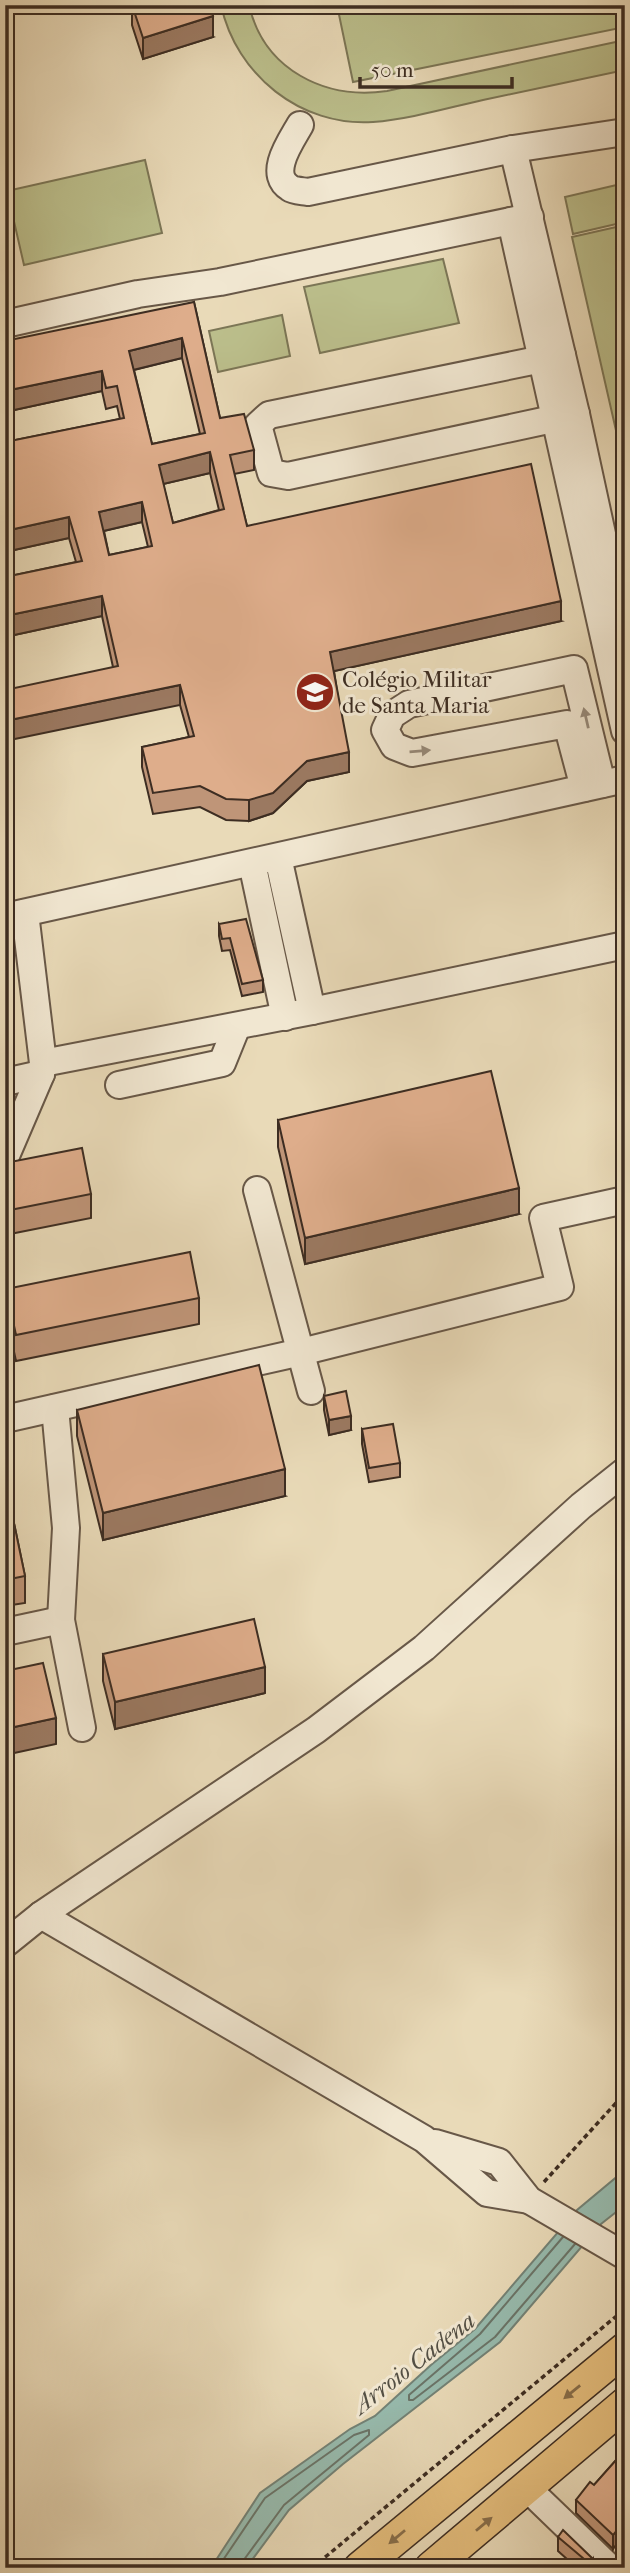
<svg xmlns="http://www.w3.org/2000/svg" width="630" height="2573" viewBox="0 0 630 2573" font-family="'IM FELL French Canon',serif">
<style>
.green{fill:#bbbe8b;stroke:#7c7656;stroke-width:2}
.water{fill:#97bbae;stroke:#738276;stroke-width:2}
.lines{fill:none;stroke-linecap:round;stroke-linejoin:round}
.shore{stroke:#6a7468;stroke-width:2}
.minor-casing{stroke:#685848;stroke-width:30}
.major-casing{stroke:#3d2d22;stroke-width:35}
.path{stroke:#3d2d22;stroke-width:3.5;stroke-dasharray:5 3.5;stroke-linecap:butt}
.minor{stroke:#f1e7d1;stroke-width:26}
.major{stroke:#e4bd7c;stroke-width:32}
.wall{fill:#bf9578;stroke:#3d2d22;stroke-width:2;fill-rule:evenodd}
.shaded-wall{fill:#9b7961;stroke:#3d2d22;stroke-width:2}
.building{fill:#dead8b;stroke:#3d2d22;stroke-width:2;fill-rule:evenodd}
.oneway{fill:#978a7a}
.oneway2{fill:#886e4a}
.labels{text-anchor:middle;stroke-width:6;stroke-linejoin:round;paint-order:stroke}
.poi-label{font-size:23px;fill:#3d2d22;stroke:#f1e7d1;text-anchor:start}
.water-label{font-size:24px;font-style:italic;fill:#545045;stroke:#f1e7d1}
</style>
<rect width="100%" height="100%" fill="#e9dab8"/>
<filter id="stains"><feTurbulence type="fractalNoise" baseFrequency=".00286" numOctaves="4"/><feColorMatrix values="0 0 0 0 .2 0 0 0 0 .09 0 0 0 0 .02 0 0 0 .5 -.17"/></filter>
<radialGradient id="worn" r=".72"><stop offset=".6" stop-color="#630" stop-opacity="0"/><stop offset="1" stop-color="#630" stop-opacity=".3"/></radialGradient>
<!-- green -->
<g class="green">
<path d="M221 5H249C264 70 325 100 387 91L625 40V70C578 80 530 90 483 100 447 108 410 119 373 122 301 127 236 75 221 5Z"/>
<polygon points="337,5 625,5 625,27 353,82"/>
<polygon points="145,160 162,233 24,265 7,191"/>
<polygon points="625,183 625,222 573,234 565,197"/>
<polygon points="625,225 625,470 572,237"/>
<polygon points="443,259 459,323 320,353 304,287"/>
<polygon points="282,315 290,356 218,372 209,331"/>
</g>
<!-- water -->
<polygon class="water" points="625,2170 625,2205 601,2224 500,2342 343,2464 289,2510 246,2568 202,2568 216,2560 260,2493 350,2429 375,2416 431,2365 475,2329 577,2210"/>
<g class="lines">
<!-- shore -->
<g class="shore">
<polyline points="563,2237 480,2334 409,2395 409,2400 413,2400 495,2337 575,2244"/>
<polyline points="216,2568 221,2563 265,2498 354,2435 369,2430 369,2435 284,2505 243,2561 241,2568"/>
</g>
<!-- minor casing -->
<g class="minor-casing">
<g id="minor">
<path d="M300 125C291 141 267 174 290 188 294 191 303 191 308 192L513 149 625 132"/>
<polyline points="513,149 576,414 625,640"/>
<polyline points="511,221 625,731"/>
<polyline points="5,324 138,294 220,282 530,217"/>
<polyline points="562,355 269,415 258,425 271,473 288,476 576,414"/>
<polyline points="584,788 567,724 412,753 394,746 385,730 392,715 409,704 574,669 602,784"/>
<polyline points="278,857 312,1011"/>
<polyline points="252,863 285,1017"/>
<polyline points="5,917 625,779"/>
<polyline points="43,1063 312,1011 625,945"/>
<polyline points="5,1082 41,1074"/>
<polyline points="119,1085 222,1063 237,1026"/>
<polyline points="5,1158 41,1074 43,1063 25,913"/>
<polyline points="257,1190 311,1391"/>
<polyline points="55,1408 66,1528 61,1620 82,1728"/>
<polyline points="5,1419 301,1352 560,1287 543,1218 625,1200"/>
<polyline points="5,1632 61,1620"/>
<polyline points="41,1915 424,2139 487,2193 529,2200"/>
<polyline points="5,1944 41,1915 316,1730 424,1648 581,1506 625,1471"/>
<polyline points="435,2143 499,2162 529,2200 625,2256"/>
<polyline points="527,2488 610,2568"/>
</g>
</g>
<!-- major casing -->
<g class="major-casing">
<g id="major">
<polyline points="360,2568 625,2349"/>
<polyline points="431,2568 625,2404"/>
</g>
</g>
<!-- path -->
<g class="path">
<polyline points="544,2182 625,2093"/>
<polyline points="312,2568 625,2309"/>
<polyline points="327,2568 336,2560"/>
</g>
<!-- minor -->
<use href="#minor" class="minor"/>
<!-- major -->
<use href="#major" class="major"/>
</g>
<!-- wall -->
<g class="wall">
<polygon points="132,5 213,37 143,59 132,25"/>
<path d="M194 302 220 418 254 450V470L234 474 247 526 561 621 334 671 349 772 307 781 273 813 249 821 226 820 200 807 153 814 142 767V747L189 737 180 705 113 667 102 616 5 637V577L76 562 69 538 5 552V442L120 419 117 406 106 409 102 391 5 412ZM182 358 200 434 152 444 134 370ZM210 473 219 510 173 523 163 484ZM142 522 148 547 109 555 104 531Z"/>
<polygon points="219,924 263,980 263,992 242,996 230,950 222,951 219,936"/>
<polygon points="278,1120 519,1214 305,1264 278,1147"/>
<polygon points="5,1163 91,1194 91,1218 5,1235"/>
<polygon points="6,1289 199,1298 199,1324 16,1361 6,1315"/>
<polygon points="324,1396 351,1430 329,1435 324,1410"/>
<polygon points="77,1410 285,1496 103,1540 77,1436"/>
<polygon points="362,1429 400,1463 400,1477 369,1482 362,1444"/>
<polygon points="5,1480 25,1576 25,1603 5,1606"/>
<polygon points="103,1654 265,1693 115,1729 103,1681"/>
<polygon points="625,2450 613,2549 576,2513 576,2500 594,2485"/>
<polygon points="558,2537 593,2559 593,2568 577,2568 558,2551"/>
</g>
<!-- shaded-wall -->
<g class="shaded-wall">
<polygon points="213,16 213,37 143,59 143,38"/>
<polygon points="182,338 182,358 129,371 129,351"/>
<polygon points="102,371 102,391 5,412 5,391"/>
<polygon points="210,452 210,473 159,485 159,465"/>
<polygon points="142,502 142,522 99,532 99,512"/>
<polygon points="69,517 69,538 5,552 5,531"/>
<polygon points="102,596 102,616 5,637 5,616"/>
<polygon points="561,601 561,621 330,672 330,652"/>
<polygon points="180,685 180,705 5,741 5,721"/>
<polygon points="349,752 349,772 307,781 273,813 249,821 249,800 307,761"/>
<polygon points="519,1188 519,1214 305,1264 305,1238"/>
<polygon points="351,1416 351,1430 329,1435 329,1420"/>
<polygon points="285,1469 285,1496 103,1540 103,1513"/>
<polygon points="265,1667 265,1693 115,1729 115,1702"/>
<polygon points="56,1718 56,1744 5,1755 5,1729"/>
<polygon points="625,2520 625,2533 613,2549 613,2535"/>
<polygon points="593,2559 593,2568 590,2568 590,2564"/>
</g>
<!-- building -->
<g class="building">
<polygon points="132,5 210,5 213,16 143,38"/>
<path d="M194 302 220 418 244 414 254 450 230 455 247 526 531 464 561 601 330 652 349 752 307 761 273 793 249 800 226 799 200 786 153 793 142 747 194 736 180 685 5 721V690L118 666 102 596 5 616V577L82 561 69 517 5 531V442L124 418 117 386 106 388 102 371 5 391V341ZM182 338 205 433 152 444 129 351ZM210 452 224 509 173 523 159 465ZM142 502 152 546 109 555 99 512Z"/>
<polygon points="246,919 263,980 242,984 230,938 222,939 219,924"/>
<polygon points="491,1071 519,1188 305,1238 278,1120"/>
<polygon points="82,1148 91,1194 5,1211 5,1163"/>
<polygon points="190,1252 199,1298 16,1335 6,1289"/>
<polygon points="259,1365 285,1469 103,1513 77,1410"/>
<polygon points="346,1391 351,1416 329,1420 324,1396"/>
<polygon points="393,1424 400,1463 369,1468 362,1429"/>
<polygon points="5,1480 25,1576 5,1580"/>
<polygon points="254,1619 265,1667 115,1702 103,1654"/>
<polygon points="43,1663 56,1718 5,1729 5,1671"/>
<polygon points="625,2450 625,2520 613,2535 576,2500 590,2482 594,2485"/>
<polygon points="563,2530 593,2559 590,2564 558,2537"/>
</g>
<!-- one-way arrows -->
<defs><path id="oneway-solid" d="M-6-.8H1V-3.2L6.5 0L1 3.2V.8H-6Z" transform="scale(1.75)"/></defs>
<g class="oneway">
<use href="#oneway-solid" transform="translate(586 718) rotate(-103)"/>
<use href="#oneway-solid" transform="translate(420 751) rotate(-5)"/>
</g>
<g class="oneway2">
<use href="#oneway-solid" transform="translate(572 2392) rotate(141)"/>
<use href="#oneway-solid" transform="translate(484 2524) rotate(-40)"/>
<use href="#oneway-solid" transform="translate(397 2537) rotate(140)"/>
</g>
<!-- icons -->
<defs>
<g id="school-disc" transform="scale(2.0125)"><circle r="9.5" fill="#8f2418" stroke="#f1e7d1"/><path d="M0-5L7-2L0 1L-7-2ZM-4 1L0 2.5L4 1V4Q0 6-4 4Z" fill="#fff"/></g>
</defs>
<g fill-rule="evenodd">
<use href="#school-disc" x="315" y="692"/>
</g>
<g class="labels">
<!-- poi labels -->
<g class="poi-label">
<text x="342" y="687">Colégio Militar<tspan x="342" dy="26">de Santa Maria</tspan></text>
</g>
<!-- water labels -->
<g class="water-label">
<text transform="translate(414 2363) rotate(-38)" y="8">Arroio Cadena</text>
</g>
</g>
<!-- margin -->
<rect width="630" height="2573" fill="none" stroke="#e9dab8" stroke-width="28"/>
<rect x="7" y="7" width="616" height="2559" fill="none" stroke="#3d2d22" stroke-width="3.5"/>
<rect x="14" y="14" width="602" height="2545" fill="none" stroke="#3d2d22" stroke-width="2"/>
<!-- scale -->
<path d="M360 77v10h152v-10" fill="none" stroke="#3d2d22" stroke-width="3.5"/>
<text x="371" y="77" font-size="21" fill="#3d2d22" stroke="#f1e7d1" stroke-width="5" paint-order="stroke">50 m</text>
<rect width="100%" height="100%" filter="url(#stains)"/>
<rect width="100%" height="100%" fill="url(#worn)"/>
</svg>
